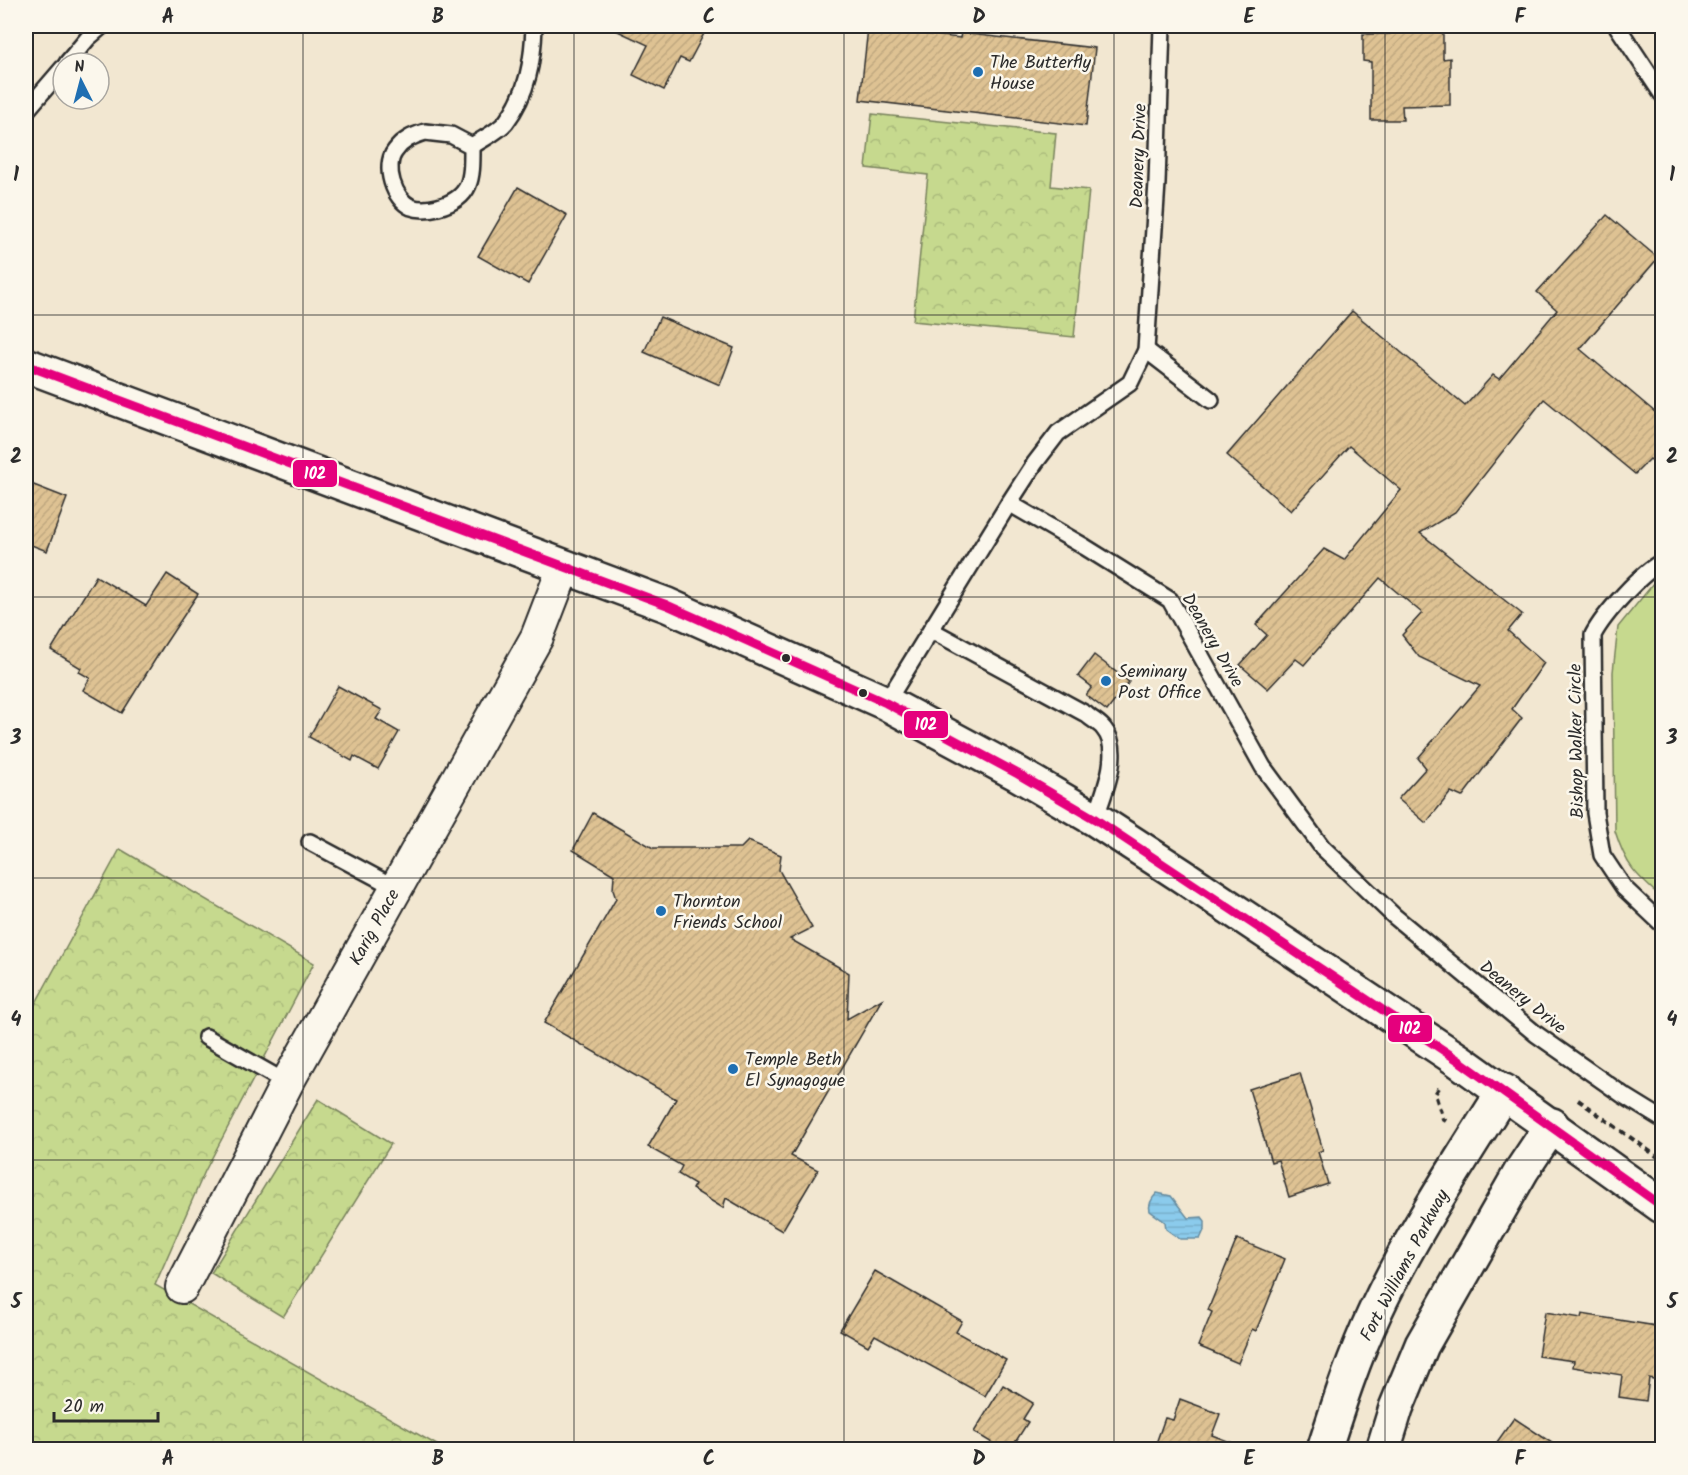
<svg xmlns="http://www.w3.org/2000/svg" width="1688" height="1475" viewBox="0 0 1688 1475" font-family="Kalam,sans-serif">
<style>
.grass{fill:#c6d98e;stroke:#78825c;stroke-width:1.5}
.forest{fill:url(#forest-crowns);stroke:#78825c;stroke-width:1.5}
.water{fill:url(#water-rules);stroke:#658b9f;stroke-width:1.5}
.building{fill:url(#building-hatch);stroke:#2b2b2b;stroke-width:1.5}
.lines{fill:none;stroke-linecap:round;stroke-linejoin:round}
.lane-casing{stroke:#2b2b2b;stroke-width:20}
.street-casing{stroke:#2b2b2b;stroke-width:36}
.secondary-casing{stroke:#2b2b2b;stroke-width:38}
.path{stroke:#2b2b2b;stroke-width:4;stroke-dasharray:6 4.5;stroke-linecap:butt}
.lane{stroke:#fbf7ec;stroke-width:15}
.street{stroke:#fbf7ec;stroke-width:32}
.secondary{stroke:#fbf7ec;stroke-width:33}
.bus-1-casing{stroke:#fbf7ec;stroke-width:14}
.bus-1{stroke:#e5007d;stroke-width:9}
.grid{fill:none;stroke:#2b2b2b;stroke-width:1.5;stroke-opacity:0.55}
.poi-dot{fill:#1f6fb2;stroke:#fbf7ec;stroke-width:2}
.bus-dot{fill:#2b2b2b;stroke:#fbf7ec;stroke-width:2}
.labels{text-anchor:middle;stroke-width:5;stroke-linejoin:round;paint-order:stroke}
.poi-label{font-size:18px;fill:#2b2b2b;stroke:#fbf7ec;text-anchor:start}
.street-label{font-size:18px;fill:#2b2b2b;stroke:#fbf7ec}
.line-badge{stroke:#fbf7ec;stroke-width:2}
.badge-label{font-size:16px;text-anchor:middle;font-weight:bold;fill:#fff}
.neatline{fill:none;stroke:#2b2b2b;stroke-width:2}
.grid-label{font-size:20px;text-anchor:middle;font-weight:bold;fill:#2b2b2b}
</style>
<defs>
<pattern id="forest-crowns" width="20" height="18" patternUnits="userSpaceOnUse" patternTransform="scale(1.5)"><rect width="20" height="18" fill="#c6d98e"/><path d="M2 6a3 3 0 1 1 6 0M12 15a3 3 0 1 1 6 0" fill="none" stroke="#aaba7b"/></pattern>
<pattern id="water-rules" width="6" height="5" patternUnits="userSpaceOnUse" patternTransform="scale(1.5)"><rect width="6" height="5" fill="#8bcbec"/><path d="M0 2.5h6" fill="none" stroke="#78aecb"/></pattern>
<pattern id="building-hatch" width="6" height="6" patternUnits="userSpaceOnUse" patternTransform="scale(1.5)"><rect width="6" height="6" fill="#dec293"/><path d="M-1 1l2-2M0 6l6-6M5 7l2-2" fill="none" stroke="#bfa77f"/></pattern>
</defs>
<rect width="100%" height="100%" fill="#f2e7d1"/>
<filter id="ink" filterUnits="userSpaceOnUse"><feTurbulence type="fractalNoise" baseFrequency=".0167" numOctaves="2"/><feDisplacementMap in="SourceGraphic" scale="12" xChannelSelector="R" yChannelSelector="G"/><feConvolveMatrix kernelMatrix="1 2 1 2 8 2 1 2 1" color-interpolation-filters="sRGB"/></filter>
<g filter="url(#ink)">
<!-- grass -->
<path class="grass" d="M1662 573V898C1635 874 1626 866 1615 831L1613 672 1618 627Z"/>
<!-- forest -->
<g class="forest">
<polygon points="872,114 1056,133 1051,186 1089,190 1074,337 913,321 928,175 866,168"/>
<polygon points="120,849 314,963 205,1171 155,1285 444,1449 26,1450 26,1021"/>
<polygon points="318,1099 391,1144 283,1317 211,1273"/>
</g>
<!-- water -->
<path class="water" d="M1157 1193 1171 1196 1188 1218 1202 1217 1205 1221V1228L1200 1239H1180L1166 1229 1165 1222 1150 1211C1148 1204 1152 1198 1157 1193Z"/>
<!-- building -->
<g class="building">
<polygon points="607,26 708,26 689,62 680,58 664,90 633,75 648,45"/>
<polygon points="1390,26 1425,26 1426,30 1443,30 1443,59 1450,58 1450,105 1402,106 1403,120 1371,120 1371,62 1363,61 1363,34 1390,34"/>
<polygon points="868,28 960,38 961,33 1095,48 1086,126 860,100"/>
<polygon points="518,187 567,215 528,284 478,256"/>
<polygon points="1607,215 1658,258 1580,349 1662,418 1662,468 1650,459 1635,474 1544,399 1455,512 1420,533 1522,614 1508,631 1544,663 1512,709 1522,718 1462,797 1451,792 1426,823 1398,799 1426,768 1418,758 1480,686 1419,657 1402,635 1422,613 1380,578 1304,665 1296,659 1268,689 1240,665 1267,635 1256,625 1324,549 1344,560 1401,490 1349,446 1291,511 1227,455 1352,311 1465,406 1493,375 1499,379 1557,310 1537,292"/>
<polygon points="660,317 734,348 720,385 644,352"/>
<polygon points="26,482 67,498 47,551 26,543"/>
<polygon points="167,574 198,594 163,647 122,713 83,690 90,678 79,672 81,668 51,650 96,576 146,606"/>
<polygon points="1094,655 1129,682 1107,711 1086,695 1092,687 1078,676"/>
<polygon points="338,686 382,710 376,719 399,732 378,769 354,756 352,761 309,737"/>
<polygon points="593,813 653,848 741,848 748,841 781,855 779,870 812,928 790,939 849,973 847,1019 882,999 791,1156 818,1170 782,1231 726,1198 723,1208 692,1189 695,1184 678,1174 682,1166 648,1147 676,1099 544,1023 616,899 613,890 614,875 573,850"/>
<polygon points="1300,1073 1323,1150 1318,1152 1328,1184 1289,1197 1278,1160 1271,1162 1249,1089"/>
<polygon points="1237,1239 1285,1259 1256,1331 1252,1329 1238,1363 1198,1346 1212,1312 1208,1310"/>
<polygon points="875,1271 962,1321 956,1332 1006,1360 985,1396 875,1335 868,1346 840,1330"/>
<polygon points="1545,1312 1581,1318 1582,1314 1662,1327 1662,1354 1658,1380 1649,1378 1646,1401 1619,1397 1622,1375 1573,1367 1574,1361 1538,1356"/>
<polygon points="1003,1385 1033,1403 1023,1419 1028,1422 1011,1449 1002,1449 974,1432"/>
<polygon points="1180,1399 1220,1414 1212,1435 1243,1447 1242,1449 1154,1449 1165,1418 1173,1420"/>
<polygon points="1514,1418 1561,1449 1492,1449"/>
</g>
<g class="lines">
<!-- lane casing -->
<g class="lane-casing">
<g id="lane">
<polyline points="1162,26 1157,183 1146,350 1130,383 1058,433 1035,463 1009,503 1085,547 1170,600 1263,767 1322,847 1394,916 1536,1034 1623,1095 1662,1119"/>
<polyline points="1617,26 1662,94"/>
<polyline points="67,63 88,38 102,26"/>
<polyline points="26,111 63,68"/>
<path d="M425 132 451 135 472 146C472 177 473 198 438 207 430 209 419 210 411 207 394 200 383 166 395 151 403 140 412 136 425 132Z"/>
<path d="M472 146C482 139 498 132 506 122 528 93 533 60 534 26"/>
<polyline points="1146,350 1211,400"/>
<path d="M1662 562C1642 572 1604 614 1593 635L1595 813 1602 855 1624 888 1662 924"/>
<path d="M931 630 1086 714C1091 719 1100 723 1104 729 1123 751 1103 795 1095 819"/>
<polyline points="886,703 1009,503"/>
<polyline points="310,842 396,888"/>
<polyline points="206,1037 287,1083"/>
</g>
</g>
<!-- street casing -->
<g class="street-casing">
<polyline id="street" points="182,1287 287,1083 537,637 564,567"/>
</g>
<!-- secondary casing -->
<g class="secondary-casing">
<g id="secondary">
<polyline points="26,365 667,605 886,703 1018,774 1095,819 1181,875 1458,1060 1662,1206"/>
<path d="M1324 1450C1339 1403 1354 1357 1375 1312 1411 1235 1459 1163 1504 1091"/>
<polyline points="1383,1450 1396,1408 1422,1345 1522,1170 1552,1125"/>
</g>
</g>
<!-- path -->
<g class="path">
<polyline points="1439,1088 1435,1094 1443,1119 1446,1121"/>
<polyline points="1578,1100 1662,1160"/>
</g>
<!-- lane -->
<use href="#lane" class="lane"/>
<!-- street -->
<use href="#street" class="street"/>
<!-- secondary -->
<use href="#secondary" class="secondary"/>
<!-- bus-1 casing -->
<g class="bus-1-casing">
<polyline id="bus-1" points="26,365 667,605 886,703 1018,774 1095,819 1458,1060 1662,1206"/>
</g>
<!-- bus-1 -->
<use href="#bus-1" class="bus-1"/>
</g>
</g>
<!-- grid -->
<path class="grid" d="M303 26V1450M574 26V1450M844 26V1450M1114 26V1450M1385 26V1450M26 315H1662M26 597H1662M26 878H1662M26 1160H1662"/>
<!-- markers -->
<g class="poi-dot">
<circle cx="978" cy="72" r="6"/>
<circle cx="1106" cy="681" r="6"/>
<circle cx="661" cy="911" r="6"/>
<circle cx="733" cy="1069" r="6"/>
</g>
<g class="bus-dot">
<circle cx="786" cy="658" r="5"/>
<circle cx="863" cy="693" r="5"/>
</g>
<g class="labels">
<!-- poi labels -->
<g class="poi-label">
<text x="990" y="68">The Butterfly<tspan x="990" dy="21">House</tspan></text>
<text x="1118" y="677">Seminary<tspan x="1118" dy="21">Post Office</tspan></text>
<text x="673" y="907">Thornton<tspan x="673" dy="21">Friends School</tspan></text>
<text x="745" y="1065">Temple Beth<tspan x="745" dy="21">El Synagogue</tspan></text>
</g>
<!-- street labels -->
<g class="street-label">
<text transform="translate(1138 156) rotate(-88)" y="6">Deanery Drive</text>
<text transform="translate(1213 640) rotate(60)" y="6">Deanery Drive</text>
<text transform="translate(1576 741) rotate(-91)" y="6">Bishop Walker Circle</text>
<text transform="translate(374 927) rotate(-61)" y="6">Karig Place</text>
<text transform="translate(1523 997) rotate(39)" y="6">Deanery Drive</text>
<text transform="translate(1404 1265) rotate(-62)" y="6">Fort Williams Parkway</text>
</g>
</g>
<g class="line-badge">
<rect x="292" y="459" width="46" height="29" rx="6" fill="#e5007d"/>
<rect x="903" y="710" width="46" height="29" rx="6" fill="#e5007d"/>
<rect x="1387" y="1014" width="46" height="29" rx="6" fill="#e5007d"/>
</g>
<g class="badge-label">
<text x="315" y="479">102</text>
<text x="926" y="730">102</text>
<text x="1410" y="1034">102</text>
</g>
<!-- margin -->
<rect width="1688" height="1475" fill="none" stroke="#fbf7ec" stroke-width="66"/>
<!-- north arrow -->
<g transform="translate(81 81) rotate(354)"><circle r="28" fill="#fbf7ec" stroke="#a8a59f" stroke-width="1.5"/>
<path d="M0-4.5L10 22L0 15L-10 22Z" fill="#1f6fb2"/>
<text y="-9" font-size="16" font-weight="bold" text-anchor="middle" fill="#2b2b2b">N</text>
</g>
<!-- scale -->
<path d="M54 1412v9h104v-9" fill="none" stroke="#2b2b2b" stroke-width="3"/>
<text x="63" y="1412" font-size="18" fill="#2b2b2b" stroke="#fbf7ec" stroke-width="4.5" paint-order="stroke">20 m</text>
<rect x="33" y="33" width="1622" height="1409" class="neatline"/>
<g class="grid-label">
<text x="168" y="23">A</text>
<text x="438" y="23">B</text>
<text x="709" y="23">C</text>
<text x="979" y="23">D</text>
<text x="1249" y="23">E</text>
<text x="1520" y="23">F</text>
<text x="16" y="181">1</text>
<text x="1672" y="181">1</text>
<text x="16" y="463">2</text>
<text x="1672" y="463">2</text>
<text x="16" y="744">3</text>
<text x="1672" y="744">3</text>
<text x="16" y="1026">4</text>
<text x="1672" y="1026">4</text>
<text x="16" y="1308">5</text>
<text x="1672" y="1308">5</text>
<text x="168" y="1465">A</text>
<text x="438" y="1465">B</text>
<text x="709" y="1465">C</text>
<text x="979" y="1465">D</text>
<text x="1249" y="1465">E</text>
<text x="1520" y="1465">F</text>
</g>
</svg>
